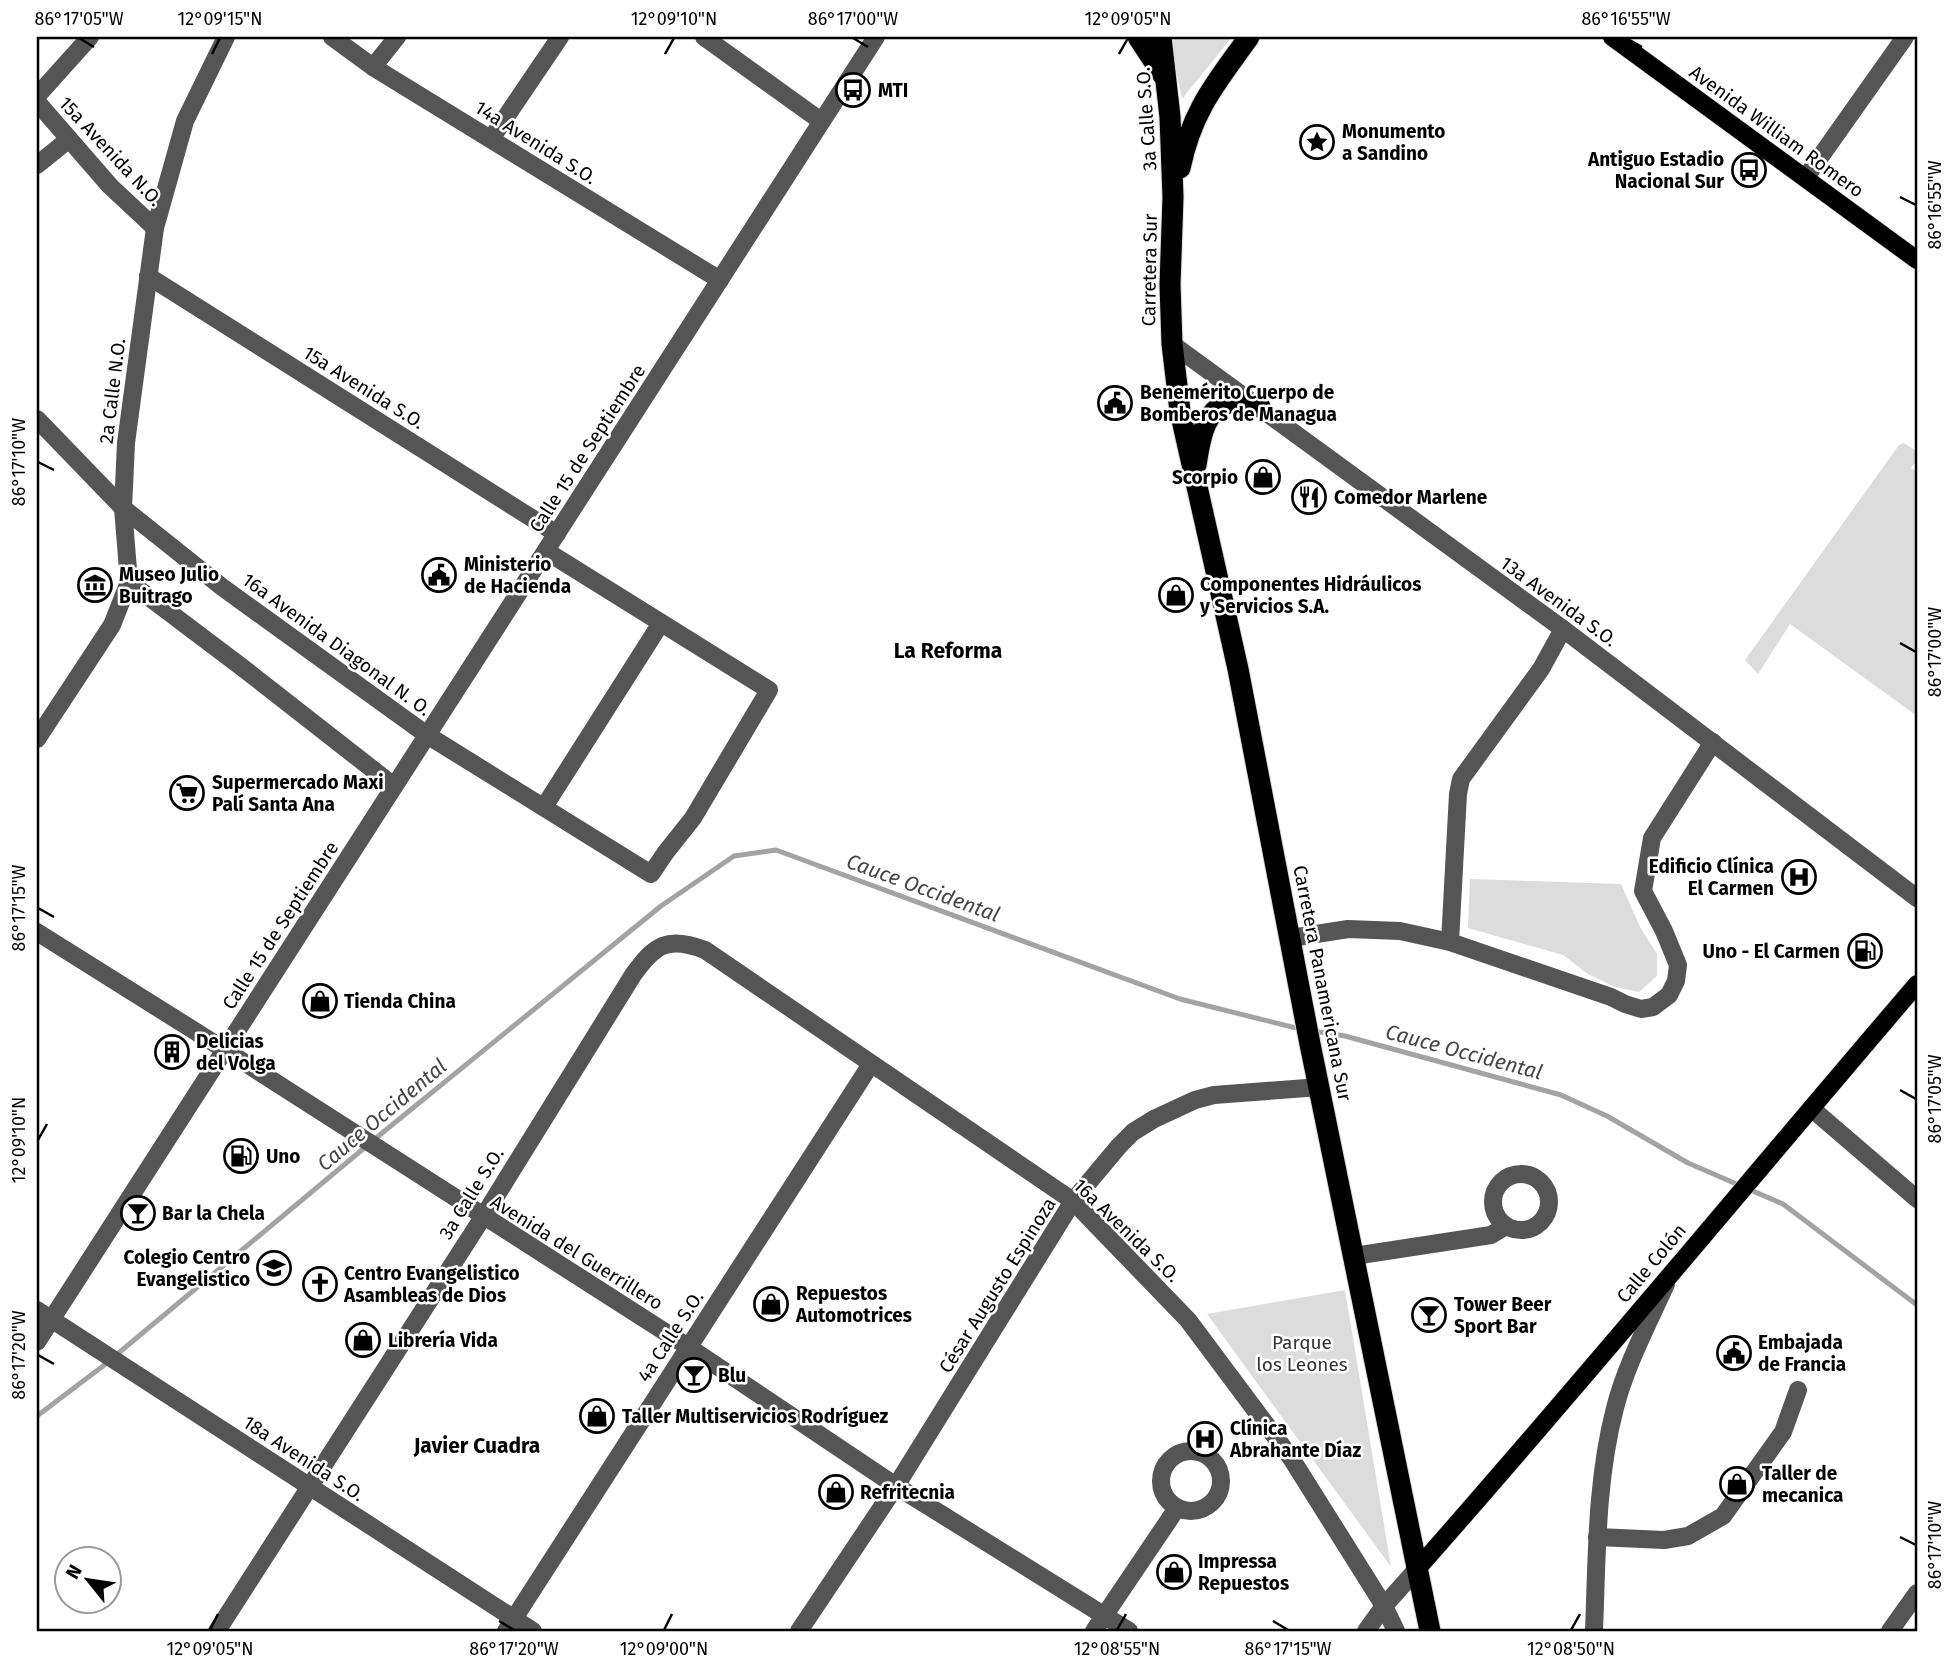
<svg xmlns="http://www.w3.org/2000/svg" width="1954" height="1668" viewBox="0 0 1954 1668" font-family="'Fira Sans',sans-serif">
<style>
.green{fill:#dcdcdc}
.lines{fill:none;stroke-linecap:round;stroke-linejoin:round}
.stream{stroke:#a3a3a3;stroke-width:5}
.major-casing{stroke:#dbdbdb;stroke-width:19}
.highway-casing{stroke:#dbdbdb;stroke-width:23}
.minor{stroke:#555;stroke-width:18}
.major{stroke:#000;stroke-width:18}
.highway{stroke:#000;stroke-width:21}
.ticks{fill:none;stroke:#000;stroke-width:2.5}
.labels{text-anchor:middle;stroke-width:5;stroke-linejoin:round;paint-order:stroke}
.poi-label{font-size:19px;font-weight:bold;fill:#000;stroke:#fff;text-anchor:start}
.street-label{font-size:19px;fill:#000;stroke:#fff}
.park-label{font-size:19px;fill:#333;stroke:#fff}
.neighbourhood-label{font-size:21px;font-weight:bold;fill:#000;stroke:#fff}
.water-label{font-size:21px;font-style:italic;fill:#444;stroke:#fff}
.neatline{fill:none;stroke:#000;stroke-width:2.5}
.ticks-label{font-size:18px;text-anchor:middle;fill:#000}
</style>
<rect width="100%" height="100%" fill="#fff"/>
<!-- green -->
<g class="green">
<polygon points="1169,37 1232,37 1182,99"/>
<polygon points="1904,443 1915,450 1915,463 1911,468 1917,472 1917,716 1790,624 1758,674 1745,660 1899,445"/>
<polygon points="1470,879 1621,884 1640,927 1657,954 1657,976 1639,992 1615,987 1588,974 1563,955 1468,928"/>
<polygon points="1345,1290 1391,1567 1207,1314"/>
</g>
<g class="lines">
<!-- stream -->
<g class="stream">
<polyline points="1313,1031 1345,1036 1561,1095 1607,1116 1688,1163 1783,1204 1917,1305"/>
<polyline points="37,1416 103,1366 387,1129 661,906 734,856 776,850 1180,999 1300,1029"/>
</g>
<!-- major casing -->
<g class="major-casing">
<g id="major">
<polyline points="1612,37 1917,260"/>
<path d="M1417 1569C1587 1377 1750 1179 1917 984"/>
</g>
</g>
<!-- highway casing -->
<g class="highway-casing">
<g id="highway">
<polyline points="1138,37 1163,75"/>
<polyline points="1161,37 1170,117 1173,197 1170,285 1172,344 1180,411 1238,669 1310,1044 1430,1631"/>
<path d="M1180 168C1192 110 1216 83 1249 37"/>
<path d="M1196 465C1200 441 1203 407 1233 402 1241 401 1252 405 1260 407"/>
</g>
</g>
<!-- minor -->
<g class="minor">
<polyline points="332,37 373,67 720,280"/>
<polyline points="704,37 821,121"/>
<polyline points="373,67 397,37"/>
<polyline points="37,96 90,37"/>
<polyline points="37,102 110,186 155,228"/>
<polyline points="491,139 560,37"/>
<polyline points="37,165 68,140"/>
<polyline points="1806,177 1905,37"/>
<polyline points="148,276 557,534"/>
<polyline points="1172,344 1563,629 1917,898"/>
<polyline points="37,419 123,508 222,587 427,735 651,874 666,852 693,818 769,690 546,551"/>
<polyline points="129,582 243,668 394,786"/>
<polyline points="37,739 112,625 129,582 123,508 126,443 155,228 185,121 226,37"/>
<polyline points="544,807 661,623"/>
<polyline points="37,932 225,1050 690,1348 896,1486 1129,1631"/>
<polyline points="1291,938 1348,929 1400,931 1450,942 1611,997 1625,1004 1641,1009 1653,1007 1669,995 1676,981 1678,965 1664,931 1643,891 1652,838 1713,742"/>
<polyline points="1450,942 1458,794 1461,779 1541,669 1563,629"/>
<polyline points="1811,1108 1917,1199"/>
<circle cx="1521" cy="1202" r="28"/>
<polyline points="1354,1256 1491,1235 1506,1226"/>
<polyline points="37,1310 533,1631"/>
<polyline points="37,1342 876,37"/>
<circle cx="1191" cy="1481" r="30"/>
<polyline points="1597,1537 1664,1540 1688,1536 1723,1516 1783,1432 1798,1390"/>
<path d="M217 1631 483 1217 633 975C655 944 668 936 705 950L1073 1201 1188 1320 1291 1458 1384 1606 1396 1631"/>
<polyline points="506,1631 871,1064"/>
<polyline points="799,1631 896,1486 1073,1201 1119,1146 1133,1132 1154,1119 1195,1100 1214,1095 1320,1087"/>
<polyline points="1094,1631 1177,1508"/>
<polyline points="1366,1631 1384,1606 1417,1569"/>
<path d="M1594 1631C1597 1556 1596 1481 1615 1408 1626 1365 1648 1324 1666 1284"/>
<polyline points="1890,1631 1917,1593"/>
</g>
<!-- major -->
<use href="#major" class="major"/>
<!-- highway -->
<use href="#highway" class="highway"/>
</g>
<!-- ticks -->
<path class="ticks" d="M79 38 94 47M853 38 868 47M1626 38 1642 47M212 54 220 38M665 54 674 38M1119 54 1128 38M1900 197 1916 205M38 462 54 470M1900 643 1916 652M38 908 54 917M1900 1090 1916 1099M38 1140 47 1124M38 1355 54 1364M1900 1537 1916 1545M499 1621 514 1630M1273 1621 1288 1630M210 1630 218 1614M664 1630 672 1614M1117 1630 1126 1614M1571 1630 1580 1614"/>
<!-- icons -->
<defs>
<g id="bus-ring" transform="scale(1.75)"><circle r="9.5" fill="#fff" stroke="#000" stroke-width="1.5"/><path d="M-5-6H5V4H4V6H2V4H-2V6H-4V4H-5ZM-3.5-4V0h7V-4ZM-3.5 1.2v1.5H-2V1.2ZM2 1.2v1.5H3.5V1.2Z" fill="#000"/></g>
<g id="sight-ring" transform="scale(1.75)"><circle r="9.5" fill="#fff" stroke="#000" stroke-width="1.5"/><path d="M0-6L1.8-2.2L6-1.7L2.9 1.2L3.7 5.4L0 3.3L-3.7 5.4L-2.9 1.2L-6-1.7L-1.8-2.2Z" fill="#000"/></g>
<g id="civic-ring" transform="scale(1.75)"><circle r="9.5" fill="#fff" stroke="#000" stroke-width="1.5"/><path d="M-.6-6.5H3V-4.5H.6V-3L4-1V1h2V6H-6V1h2V-1L-.6-3ZM-1.2 2.5V6h2.4V2.5Z" fill="#000"/></g>
<g id="shop-ring" transform="scale(1.75)"><circle r="9.5" fill="#fff" stroke="#000" stroke-width="1.5"/><path d="M-5-2.5h2.3a2.7 3.5 0 0 1 5.4 0H5L5.5 6h-11ZM-1.5-2.5h3a1.5 2.3 0 0 0-3 0Z" fill="#000"/></g>
<g id="restaurant-ring" transform="scale(1.75)"><circle r="9.5" fill="#fff" stroke="#000" stroke-width="1.5"/><path d="M-5-6h1v4h1v-4h1v4h1v-4h1v5L-1.5 .5V6h-2V.5L-5-1ZM5-6V6H3V1.5H1.5Q1.5-4 5-6Z" fill="#000"/></g>
<g id="museum-ring" transform="scale(1.75)"><circle r="9.5" fill="#fff" stroke="#000" stroke-width="1.5"/><path d="M0-6L6-3V-2H-6V-3ZM-5-1h2V3h-2ZM-1-1h2V3h-2ZM3-1h2V3H3ZM-6 4H6V6H-6Z" fill="#000"/></g>
<g id="supermarket-ring" transform="scale(1.75)"><circle r="9.5" fill="#fff" stroke="#000" stroke-width="1.5"/><path d="M-6-5.5h2.5l.6 2H6L4.5 2H-2.5L-4.4-4H-6ZM-1.5 3.2a1.3 1.3 0 1 0 .1 0ZM3 3.2a1.3 1.3 0 1 0 .1 0Z" fill="#000"/></g>
<g id="hospital-ring" transform="scale(1.75)"><circle r="9.5" fill="#fff" stroke="#000" stroke-width="1.5"/><path d="M-5-5h3v3.5h4V-5h3V5h-3V1.5h-4V5h-3Z" fill="#000"/></g>
<g id="fuel-ring" transform="scale(1.75)"><circle r="9.5" fill="#fff" stroke="#000" stroke-width="1.5"/><path d="M-5.5-6h7V0h2V4h1.3V-2.5L3-4.5l.8-.8L6-3V5H2.5V1h-1V6h-7ZM-4.2-4.7v3.2H.2V-4.7Z" fill="#000"/></g>
<g id="building-ring" transform="scale(1.75)"><circle r="9.5" fill="#fff" stroke="#000" stroke-width="1.5"/><path d="M-4-6H4V6H1V3H-1V6H-4ZM-2.5-4.3h1.7v1.8h-1.7ZM.8-4.3h1.7v1.8H.8ZM-2.5-1h1.7V.8h-1.7ZM.8-1h1.7V.8H.8Z" fill="#000"/></g>
<g id="bar-ring" transform="scale(1.75)"><circle r="9.5" fill="#fff" stroke="#000" stroke-width="1.5"/><path d="M-6-5H6L.8 .8V4.5H3.5V6h-7V4.5H-.8V.8Z" fill="#000"/></g>
<g id="school-ring" transform="scale(1.75)"><circle r="9.5" fill="#fff" stroke="#000" stroke-width="1.5"/><path d="M0-5L7-2L0 1L-7-2ZM-4 1L0 2.5L4 1V4Q0 6-4 4Z" fill="#000"/></g>
<g id="church-ring" transform="scale(1.75)"><circle r="9.5" fill="#fff" stroke="#000" stroke-width="1.5"/><path d="M-1.2-6h2.4v3.5h3.3v2.4h-3.3V6h-2.4V-.1h-3.3v-2.4h3.3Z" fill="#000"/></g>
</defs>
<g fill-rule="evenodd">
<use href="#bus-ring" x="853" y="90"/>
<use href="#sight-ring" x="1317" y="142"/>
<use href="#bus-ring" x="1749" y="170"/>
<use href="#civic-ring" x="1115" y="403"/>
<use href="#shop-ring" x="1263" y="477"/>
<use href="#restaurant-ring" x="1309" y="497"/>
<use href="#civic-ring" x="439" y="575"/>
<use href="#museum-ring" x="95" y="585"/>
<use href="#shop-ring" x="1176" y="595"/>
<use href="#supermarket-ring" x="187" y="793"/>
<use href="#hospital-ring" x="1799" y="877"/>
<use href="#fuel-ring" x="1865" y="951"/>
<use href="#shop-ring" x="320" y="1001"/>
<use href="#building-ring" x="172" y="1052"/>
<use href="#fuel-ring" x="241" y="1156"/>
<use href="#bar-ring" x="138" y="1213"/>
<use href="#school-ring" x="274" y="1268"/>
<use href="#church-ring" x="320" y="1284"/>
<use href="#shop-ring" x="771" y="1304"/>
<use href="#bar-ring" x="1429" y="1315"/>
<use href="#shop-ring" x="363" y="1340"/>
<use href="#civic-ring" x="1734" y="1353"/>
<use href="#bar-ring" x="694" y="1375"/>
<use href="#shop-ring" x="597" y="1416"/>
<use href="#hospital-ring" x="1205" y="1439"/>
<use href="#shop-ring" x="1737" y="1484"/>
<use href="#shop-ring" x="836" y="1492"/>
<use href="#shop-ring" x="1174" y="1572"/>
</g>
<g class="labels">
<!-- poi labels -->
<g class="poi-label">
<text x="878" y="97">MTI</text>
<text x="1342" y="138">Monumento<tspan x="1342" dy="22">a Sandino</tspan></text>
<text x="1724" y="166" text-anchor="end">Antiguo Estadio<tspan x="1724" dy="22">Nacional Sur</tspan></text>
<text x="1140" y="399">Benemérito Cuerpo de<tspan x="1140" dy="22">Bomberos de Managua</tspan></text>
<text x="1238" y="484" text-anchor="end">Scorpio</text>
<text x="1334" y="504">Comedor Marlene</text>
<text x="464" y="571">Ministerio<tspan x="464" dy="22">de Hacienda</tspan></text>
<text x="119" y="581">Museo Julio<tspan x="119" dy="22">Buitrago</tspan></text>
<text x="1200" y="591">Componentes Hidráulicos<tspan x="1200" dy="22">y Servicios S.A.</tspan></text>
<text x="212" y="789">Supermercado Maxi<tspan x="212" dy="22">Palí Santa Ana</tspan></text>
<text x="1774" y="873" text-anchor="end">Edificio Clínica<tspan x="1774" dy="22">El Carmen</tspan></text>
<text x="1840" y="958" text-anchor="end">Uno - El Carmen</text>
<text x="344" y="1008">Tienda China</text>
<text x="196" y="1048">Delicias<tspan x="196" dy="22">del Volga</tspan></text>
<text x="266" y="1163">Uno</text>
<text x="162" y="1220">Bar la Chela</text>
<text x="250" y="1264" text-anchor="end">Colegio Centro<tspan x="250" dy="22">Evangelistico</tspan></text>
<text x="344" y="1280">Centro Evangelistico<tspan x="344" dy="22">Asambleas de Dios</tspan></text>
<text x="796" y="1300">Repuestos<tspan x="796" dy="22">Automotrices</tspan></text>
<text x="1454" y="1311">Tower Beer<tspan x="1454" dy="22">Sport Bar</tspan></text>
<text x="388" y="1347">Librería Vida</text>
<text x="1758" y="1349">Embajada<tspan x="1758" dy="22">de Francia</tspan></text>
<text x="718" y="1382">Blu</text>
<text x="622" y="1423">Taller Multiservicios Rodríguez</text>
<text x="1230" y="1435">Clínica<tspan x="1230" dy="22">Abrahante Díaz</tspan></text>
<text x="1762" y="1480">Taller de<tspan x="1762" dy="22">mecanica</tspan></text>
<text x="860" y="1499">Refritecnia</text>
<text x="1198" y="1568">Impressa<tspan x="1198" dy="22">Repuestos</tspan></text>
</g>
<!-- street labels -->
<g class="street-label">
<text transform="translate(1146 119) rotate(-94)" y="7">3a Calle S.O.</text>
<text transform="translate(1777 131) rotate(36)" y="7">Avenida William Romero</text>
<text transform="translate(536 142) rotate(32)" y="7">14a Avenida S.O.</text>
<text transform="translate(111 151) rotate(47)" y="7">15a Avenida N.O.</text>
<text transform="translate(1149 270) rotate(-89)" y="7">Carretera Sur</text>
<text transform="translate(364 387) rotate(32)" y="7">15a Avenida S.O.</text>
<text transform="translate(112 391) rotate(-83)" y="7">2a Calle N.O.</text>
<text transform="translate(587 448) rotate(-57)" y="7">Calle 15 de Septiembre</text>
<text transform="translate(1559 601) rotate(36)" y="7">13a Avenida S.O.</text>
<text transform="translate(337 644) rotate(36)" y="7">16a Avenida Diagonal N. O.</text>
<text transform="translate(280 925) rotate(-57)" y="7">Calle 15 de Septiembre</text>
<text transform="translate(1323 983) rotate(79)" y="7">Carretera Panamericana Sur</text>
<text transform="translate(471 1193) rotate(-58)" y="7">3a Calle S.O.</text>
<text transform="translate(1127 1230) rotate(44)" y="7">16a Avenida S.O.</text>
<text transform="translate(577 1252) rotate(32)" y="7">Avenida del Guerrillero</text>
<text transform="translate(1651 1263) rotate(-50)" y="7">Calle Colón</text>
<text transform="translate(997 1285) rotate(-58)" y="7">César Augusto Espinoza</text>
<text transform="translate(670 1336) rotate(-57)" y="7">4a Calle S.O.</text>
<text transform="translate(304 1458) rotate(33)" y="7">18a Avenida S.O.</text>
</g>
<!-- park labels -->
<g class="park-label">
<text x="1302" y="1349">Parque<tspan x="1302" dy="22">los Leones</tspan></text>
</g>
<!-- neighbourhood labels -->
<g class="neighbourhood-label">
<text x="948" y="658">La Reforma</text>
<text x="477" y="1453">Javier Cuadra</text>
</g>
<!-- water labels -->
<g class="water-label">
<text transform="translate(923 888) rotate(20)" y="7">Cauce Occidental</text>
<text transform="translate(1464 1052) rotate(15)" y="7">Cauce Occidental</text>
<text transform="translate(382 1115) rotate(-40)" y="7">Cauce Occidental</text>
</g>
</g>
<!-- border -->
<rect width="1954" height="1668" fill="none" stroke="#ffffff" stroke-width="77"/>
<!-- north arrow -->
<g transform="translate(88 1580) rotate(300)"><circle r="33" fill="#ffffff" stroke="#999999" stroke-width="2"/>
<path d="M0-5L12 26L0 18L-12 26Z" fill="#000000"/>
<text y="-10" font-size="19" font-weight="bold" text-anchor="middle" fill="#000000">N</text>
</g>
<rect x="38" y="38" width="1878" height="1592" class="neatline"/>
<g class="ticks-label">
<text x="79" y="25">86°17'05"W</text>
<text x="220" y="25">12°09'15"N</text>
<text x="674" y="25">12°09'10"N</text>
<text x="853" y="25">86°17'00"W</text>
<text x="1128" y="25">12°09'05"N</text>
<text x="1626" y="25">86°16'55"W</text>
<text transform="translate(1935 205) rotate(-90)" y="6">86°16'55"W</text>
<text transform="translate(19 462) rotate(-90)" y="6">86°17'10"W</text>
<text transform="translate(1935 652) rotate(-90)" y="6">86°17'00"W</text>
<text transform="translate(19 908) rotate(-90)" y="6">86°17'15"W</text>
<text transform="translate(1935 1099) rotate(-90)" y="6">86°17'05"W</text>
<text transform="translate(19 1140) rotate(-90)" y="6">12°09'10"N</text>
<text transform="translate(19 1355) rotate(-90)" y="6">86°17'20"W</text>
<text transform="translate(1935 1545) rotate(-90)" y="6">86°17'10"W</text>
<text x="210" y="1655">12°09'05"N</text>
<text x="514" y="1655">86°17'20"W</text>
<text x="664" y="1655">12°09'00"N</text>
<text x="1117" y="1655">12°08'55"N</text>
<text x="1288" y="1655">86°17'15"W</text>
<text x="1571" y="1655">12°08'50"N</text>
</g>
</svg>
